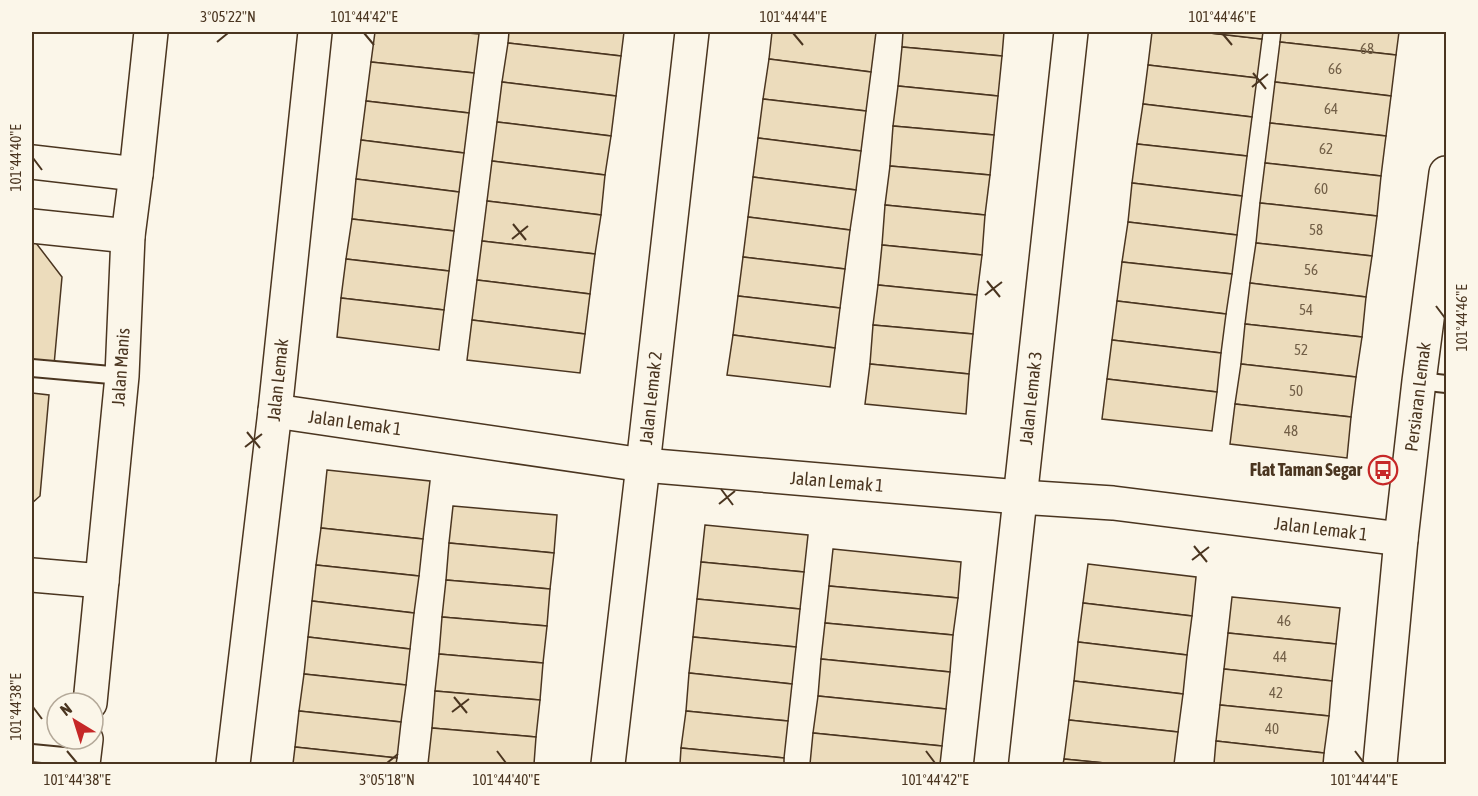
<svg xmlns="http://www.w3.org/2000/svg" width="1478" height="796" viewBox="0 0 1478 796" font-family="'Asap Condensed',sans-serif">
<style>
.building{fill:#ecdcbc;stroke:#4a3520;stroke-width:1.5}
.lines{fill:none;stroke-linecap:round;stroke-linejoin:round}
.lane-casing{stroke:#4a3520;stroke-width:20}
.street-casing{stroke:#4a3520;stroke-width:36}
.secondary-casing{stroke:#4a3520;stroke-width:36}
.lane{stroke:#fbf6e9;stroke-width:16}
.street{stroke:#fbf6e9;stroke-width:33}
.secondary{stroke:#fbf6e9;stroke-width:33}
.ticks{fill:none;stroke:#4a3520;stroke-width:2}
.labels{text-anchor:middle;stroke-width:4.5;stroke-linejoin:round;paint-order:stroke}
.number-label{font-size:15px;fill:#725f47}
.street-label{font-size:18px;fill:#4a3520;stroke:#fbf6e9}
.poi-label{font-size:18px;font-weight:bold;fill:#4a3520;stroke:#fbf6e9;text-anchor:end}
.neatline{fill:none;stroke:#4a3520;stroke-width:2}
.ticks-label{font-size:15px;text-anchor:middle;fill:#4a3520}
</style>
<rect width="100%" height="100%" fill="#fbf6e9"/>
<!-- building -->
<g class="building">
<polygon points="375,32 457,32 479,34 474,73 371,62"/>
<polygon points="509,32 624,32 621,56 508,43"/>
<polygon points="772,32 876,32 871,72 769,59"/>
<polygon points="903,32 1004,32 1002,56 902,47"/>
<polygon points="1152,32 1201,32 1262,39 1257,78 1148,65"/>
<polygon points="1201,32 1263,32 1262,39"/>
<polygon points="1281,32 1399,32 1396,55 1280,42"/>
<polygon points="1280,42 1396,55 1391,96 1275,82"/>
<polygon points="508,43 621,56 616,96 502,82"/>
<polygon points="902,47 1002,56 998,96 898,86"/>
<polygon points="769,59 871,72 866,111 763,99"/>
<polygon points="371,62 474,73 469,113 366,101"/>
<polygon points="1148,65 1257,78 1252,117 1143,104"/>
<polygon points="502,82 616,96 611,136 497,122"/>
<polygon points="1275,82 1391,96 1386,136 1270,123"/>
<polygon points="898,86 998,96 994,135 893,126"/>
<polygon points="763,99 866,111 861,151 758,138"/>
<polygon points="366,101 469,113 464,153 361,140"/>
<polygon points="1143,104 1252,117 1247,156 1137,144"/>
<polygon points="497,122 611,136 605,175 492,161"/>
<polygon points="1270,123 1386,136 1381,176 1265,163"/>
<polygon points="893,126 994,135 990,175 890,166"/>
<polygon points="758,138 861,151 856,190 753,177"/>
<polygon points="361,140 464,153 459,192 356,179"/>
<polygon points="1137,144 1247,156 1242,196 1132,183"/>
<polygon points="492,161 605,175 601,215 487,201"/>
<polygon points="1265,163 1381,176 1377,216 1260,203"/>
<polygon points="890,166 990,175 985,215 885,205"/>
<polygon points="753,177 856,190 850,230 748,217"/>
<polygon points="356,179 459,192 454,231 352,219"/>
<polygon points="1132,183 1242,196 1237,235 1128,222"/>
<polygon points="487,201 601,215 595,254 482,241"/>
<polygon points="1260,203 1377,216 1372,256 1256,243"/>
<polygon points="885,205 985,215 982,255 882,245"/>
<polygon points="748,217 850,230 845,269 743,257"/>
<polygon points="352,219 454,231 449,271 346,259"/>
<polygon points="1128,222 1237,235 1232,274 1122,262"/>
<polygon points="482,241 595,254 590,294 477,280"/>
<polygon points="32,243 36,243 62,277 54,365 32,363"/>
<polygon points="1256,243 1372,256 1366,297 1250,283"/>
<polygon points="882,245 982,255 977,295 878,285"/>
<polygon points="743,257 845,269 840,308 738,296"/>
<polygon points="346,259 449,271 444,310 341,298"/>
<polygon points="1122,262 1232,274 1226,314 1117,301"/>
<polygon points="477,280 590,294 585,334 472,320"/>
<polygon points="1250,283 1366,297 1362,337 1245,324"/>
<polygon points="878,285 977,295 973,334 873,325"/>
<polygon points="738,296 840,308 835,348 733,335"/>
<polygon points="341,298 444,310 439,350 337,337"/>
<polygon points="1117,301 1226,314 1221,353 1112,340"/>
<polygon points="472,320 585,334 580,373 467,360"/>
<polygon points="1245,324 1362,337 1356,377 1241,364"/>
<polygon points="873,325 973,334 969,374 870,364"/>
<polygon points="733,335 835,348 830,387 727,375"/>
<polygon points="1112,340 1221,353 1217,392 1107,379"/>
<polygon points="870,364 969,374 966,414 865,404"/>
<polygon points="1241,364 1356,377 1351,417 1235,404"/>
<polygon points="1107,379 1217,392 1212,431 1102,419"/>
<polygon points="32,393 49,395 40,496 32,503"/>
<polygon points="1235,404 1351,417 1347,458 1230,444"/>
<polygon points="327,470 430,481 423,539 321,528"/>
<polygon points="453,506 557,515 554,553 449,543"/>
<polygon points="705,525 808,535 804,572 701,562"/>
<polygon points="321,528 423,539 419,576 316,565"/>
<polygon points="449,543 554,553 550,589 446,580"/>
<polygon points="833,549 961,562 958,598 829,586"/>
<polygon points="701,562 804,572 800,609 697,599"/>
<polygon points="1088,564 1196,577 1192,616 1083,603"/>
<polygon points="316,565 419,576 414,613 312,601"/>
<polygon points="446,580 550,589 547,626 442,617"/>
<polygon points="829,586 958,598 953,635 825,623"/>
<polygon points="1232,597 1340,608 1336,644 1228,633"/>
<polygon points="697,599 800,609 796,647 693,637"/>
<polygon points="312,601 414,613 410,649 308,637"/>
<polygon points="1083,603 1192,616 1187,655 1078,642"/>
<polygon points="442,617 547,626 543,663 439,654"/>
<polygon points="825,623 953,635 950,672 821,659"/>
<polygon points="1228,633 1336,644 1332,681 1224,669"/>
<polygon points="308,637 410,649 406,685 304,674"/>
<polygon points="693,637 796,647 792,684 689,673"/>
<polygon points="1078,642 1187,655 1183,694 1074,681"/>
<polygon points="439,654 543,663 540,700 435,691"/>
<polygon points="821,659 950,672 946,709 818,696"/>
<polygon points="1224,669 1332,681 1329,716 1220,705"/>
<polygon points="689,673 792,684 788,721 686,711"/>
<polygon points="304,674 406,685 401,722 299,711"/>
<polygon points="1074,681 1183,694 1178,732 1069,720"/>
<polygon points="435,691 540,700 536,737 432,728"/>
<polygon points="818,696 946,709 942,746 813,733"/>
<polygon points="1220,705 1329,716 1324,753 1216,741"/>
<polygon points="299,711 401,722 397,758 295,747"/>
<polygon points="686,711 788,721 784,758 681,748"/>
<polygon points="1069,720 1178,732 1174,764 1115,764 1064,759"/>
<polygon points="432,728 536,737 534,764 428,764"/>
<polygon points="813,733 942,746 940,764 810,764"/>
<polygon points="1216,741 1324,753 1323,764 1214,764"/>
<polygon points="295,747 397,758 396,764 293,764"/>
<polygon points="681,748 784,758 784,764 680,764"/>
<polygon points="1064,759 1115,764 1063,764"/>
</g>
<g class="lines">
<!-- lane casing -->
<g class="lane-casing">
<g id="lane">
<polyline points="32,368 122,376"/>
<polyline points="1419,381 1446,384"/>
<polyline points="32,753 84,758"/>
</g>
</g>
<!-- street casing -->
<g class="street-casing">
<g id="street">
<polyline points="32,226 128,236"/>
<polyline points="275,411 643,465 1020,497 1113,503 1401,539"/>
<polyline points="32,575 102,581"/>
<polyline points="233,764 275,411 315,32"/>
<polyline points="608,764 643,465 692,32"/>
<polyline points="991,764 1071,32"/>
<polyline points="1380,764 1401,539 1419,381 1446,173"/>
</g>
</g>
<!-- secondary casing -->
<g class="secondary-casing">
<g id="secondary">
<polyline points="32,162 136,174"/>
<polyline points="90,703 122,376 128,236 136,174 151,32"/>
<polyline points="83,764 86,739"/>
</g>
</g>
<!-- lane -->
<use href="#lane" class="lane"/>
<!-- street -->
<use href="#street" class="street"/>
<!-- secondary -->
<use href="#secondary" class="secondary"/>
</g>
<!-- ticks -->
<path class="ticks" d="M364 33 374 45M793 33 803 45M1222 33 1232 45M217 42 228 33M1253 73 1266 89M1252 87 1268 74M33 158 42 170M513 224 526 240M512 239 528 226M987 281 1000 297M985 295 1002 282M1436 306 1445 318M247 432 260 448M245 447 262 434M721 489 733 505M719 504 735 491M1194 546 1207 562M1192 560 1209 547M454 697 467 713M33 707 42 719M452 712 469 699M67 751 77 763M497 751 506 763M926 751 935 763M1355 751 1364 763M387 763 398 754"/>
<!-- icons -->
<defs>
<g id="bus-ring" transform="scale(1.5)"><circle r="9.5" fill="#fbf6e9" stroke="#c62828" stroke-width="1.5"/><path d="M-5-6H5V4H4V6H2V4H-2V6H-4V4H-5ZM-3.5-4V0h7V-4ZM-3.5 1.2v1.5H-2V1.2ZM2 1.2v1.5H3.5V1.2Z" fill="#c62828"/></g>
</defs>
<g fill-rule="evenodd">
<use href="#bus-ring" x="1383" y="470"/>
</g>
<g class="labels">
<!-- number labels -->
<g class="number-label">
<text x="1367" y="54">68</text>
<text x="1335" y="74">66</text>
<text x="1331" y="114">64</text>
<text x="1326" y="154">62</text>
<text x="1321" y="194">60</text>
<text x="1316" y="235">58</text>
<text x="1311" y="275">56</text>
<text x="1306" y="315">54</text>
<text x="1301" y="355">52</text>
<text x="1296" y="396">50</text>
<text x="1291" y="436">48</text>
<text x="1284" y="626">46</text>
<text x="1280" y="662">44</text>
<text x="1276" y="698">42</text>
<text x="1272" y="734">40</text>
</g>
<!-- street labels -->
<g class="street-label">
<text transform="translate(121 367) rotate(-86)" y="6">Jalan Manis</text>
<text transform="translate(278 380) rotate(-84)" y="6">Jalan Lemak</text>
<text transform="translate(1418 397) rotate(-83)" y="6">Persiaran Lemak</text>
<text transform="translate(651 398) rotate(-84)" y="6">Jalan Lemak 2</text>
<text transform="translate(1031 398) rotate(-84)" y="6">Jalan Lemak 3</text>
<text transform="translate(355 423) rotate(8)" y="6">Jalan Lemak 1</text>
<text transform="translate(837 482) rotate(5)" y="6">Jalan Lemak 1</text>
<text transform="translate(1321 529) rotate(7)" y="6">Jalan Lemak 1</text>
</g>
<!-- poi labels -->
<g class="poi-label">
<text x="1362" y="476">Flat Taman Segar</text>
</g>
</g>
<!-- border -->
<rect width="1478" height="796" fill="none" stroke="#fbf6e9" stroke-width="66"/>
<!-- north arrow -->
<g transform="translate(75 721) rotate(322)"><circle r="28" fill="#fbf6e9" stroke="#b4a999" stroke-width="1.5"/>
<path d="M0-4.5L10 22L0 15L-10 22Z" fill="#c62828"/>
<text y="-9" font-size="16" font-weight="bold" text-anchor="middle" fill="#4a3520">N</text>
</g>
<rect x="33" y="33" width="1412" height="730" class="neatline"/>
<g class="ticks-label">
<text x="228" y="22">3°05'22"N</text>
<text x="364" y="22">101°44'42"E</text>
<text x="793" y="22">101°44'44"E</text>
<text x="1222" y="22">101°44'46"E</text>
<text transform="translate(16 158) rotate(-90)" y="5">101°44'40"E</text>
<text transform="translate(1462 318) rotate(-90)" y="5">101°44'46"E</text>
<text transform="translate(16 707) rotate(-90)" y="5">101°44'38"E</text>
<text x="77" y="785">101°44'38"E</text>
<text x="387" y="785">3°05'18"N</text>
<text x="506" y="785">101°44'40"E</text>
<text x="935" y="785">101°44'42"E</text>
<text x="1364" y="785">101°44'44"E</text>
</g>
</svg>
